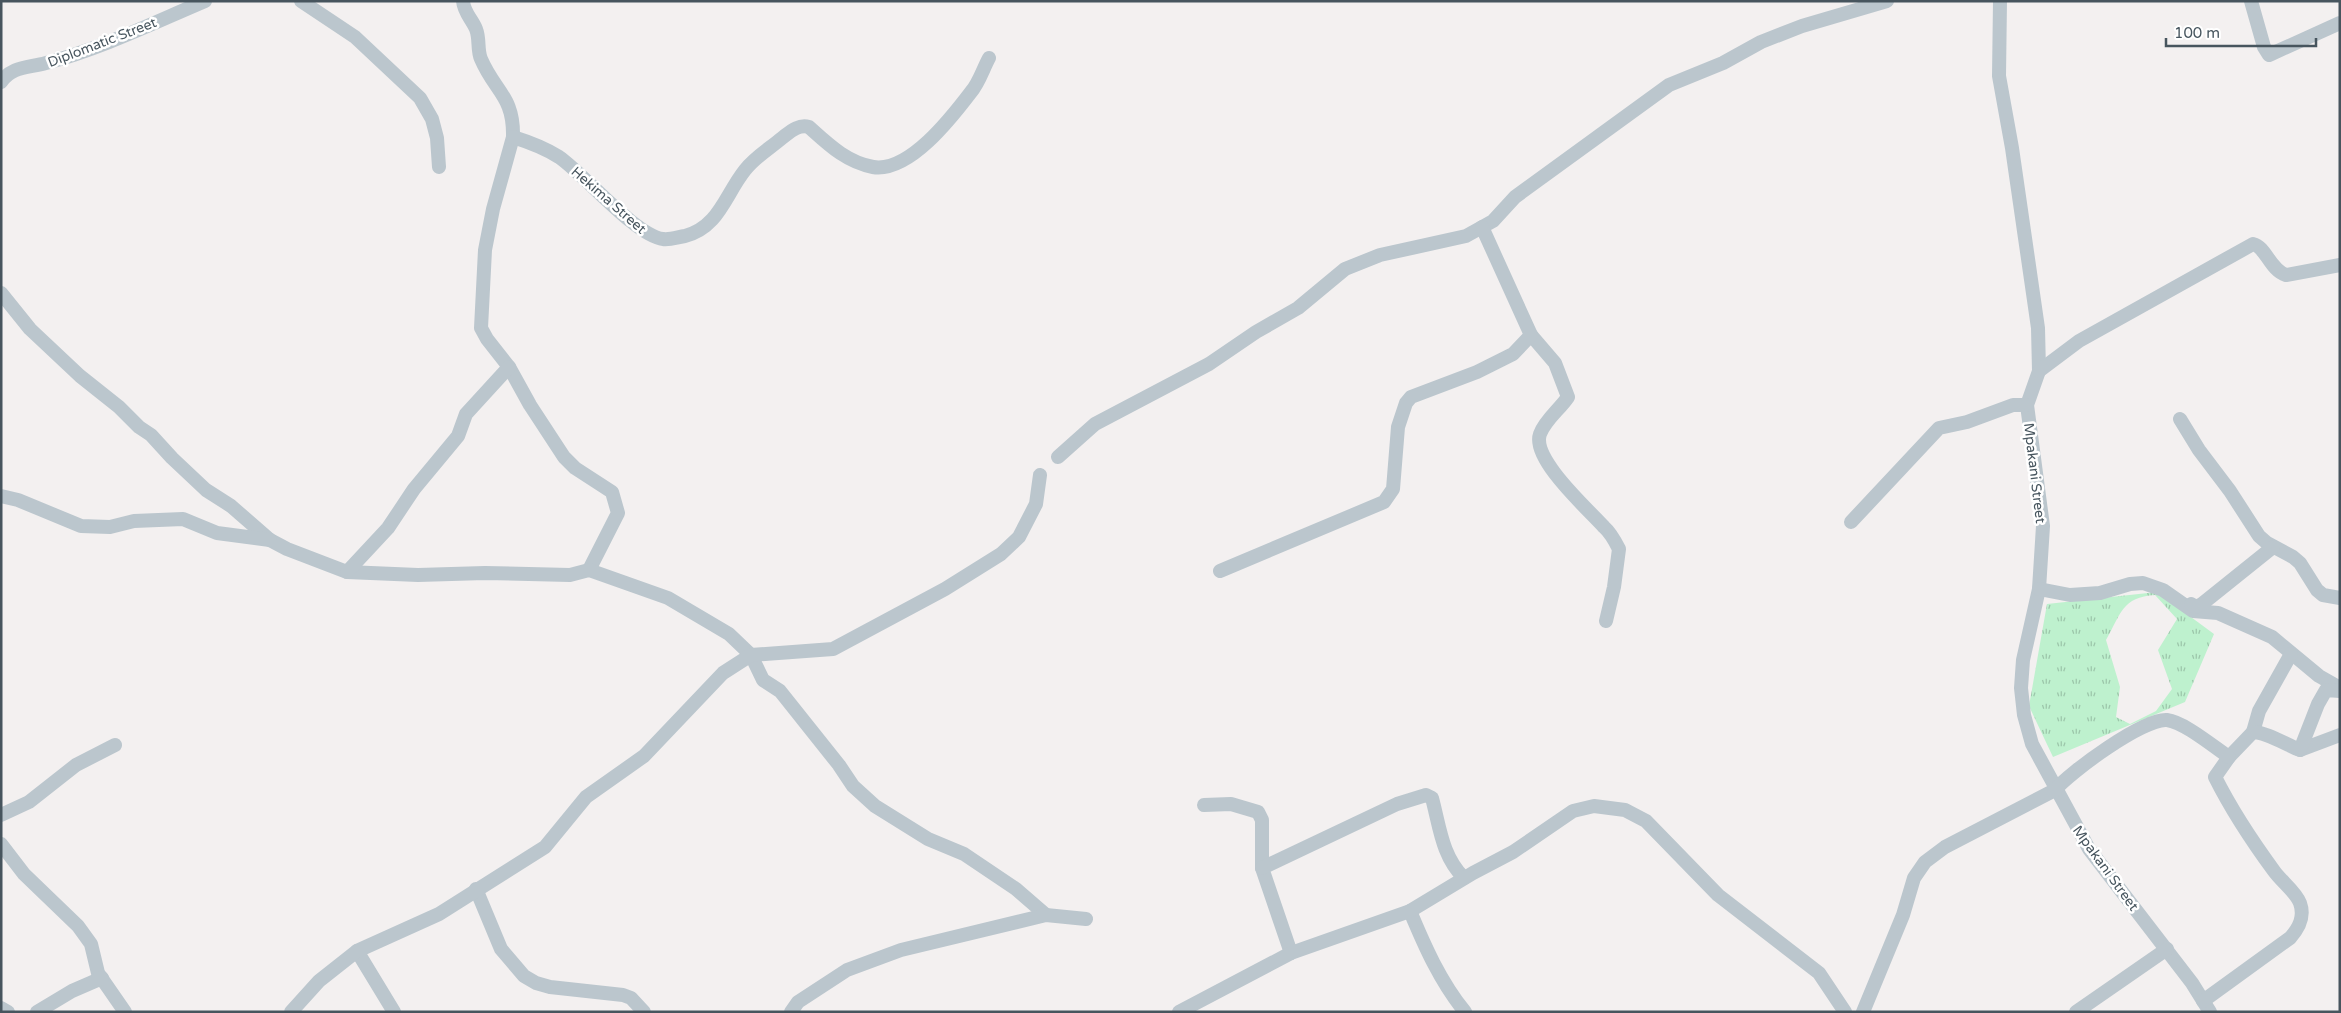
<svg xmlns="http://www.w3.org/2000/svg" width="2341" height="1013" viewBox="0 0 2341 1013" font-family="'Varela Round',sans-serif">
<style>
.grass{fill:url(#grass-tufts);fill-rule:evenodd}
.lines{fill:none;stroke-linecap:round;stroke-linejoin:round}
.minor{stroke:#bbc6cd;stroke-width:14}
.labels{text-anchor:middle;stroke-width:5;stroke-linejoin:round;paint-order:stroke}
.street-label{font-size:14px;fill:#47555e;stroke:#fff}
</style>
<defs>
<pattern id="grass-tufts" width="24" height="20" patternUnits="userSpaceOnUse" patternTransform="scale(1.25)"><rect width="24" height="20" fill="#bef1ce"/><path d="M3 7l-1-3M5 7V3M7 7l1-3M15 17l-1-3M17 17v-4M19 17l1-3" fill="none" stroke="#9cc6aa"/></pattern>
</defs>
<rect width="100%" height="100%" fill="#f3f0f0"/>
<!-- grass -->
<path class="grass" d="M2157 592 2214 634 2185 702 2053 757 2029 706 2047 604ZM2155 595 2177 619 2158 650 2172 689 2156 711 2130 724 2116 717 2120 687 2106 640C2121 614 2122 597 2155 595Z"/>
<g class="lines">
<!-- minor -->
<g class="minor">
<polyline points="301,1 355,37 420,98 432,119 437,138 439,167"/>
<path d="M463 1C464 13 472 19 476 29 480 39 477 50 481 59 495 92 514 96 513 137L493 209 485 250 481 328 487 339 509 367 530 405 564 457 575 468 612 492 618 513 589 570"/>
<polyline points="2000,1 1999,76 2012,148 2038,328 2039,371 2027,405 2043,526 2039,589 2023,660 2021,688 2024,715 2032,744 2089,849 2192,983 2210,1012"/>
<polyline points="2251,1 2264,47 2269,55 2340,23"/>
<path d="M1 82C12 66 28 68 46 63 100 49 153 23 205 1"/>
<path d="M513 137C529 142 545 148 559 157 584 174 636 236 663 239 670 240 678 237 685 236 719 227 725 195 745 170 755 157 769 149 782 138 790 132 798 124 809 127 828 144 846 162 873 167 909 173 952 117 971 92 979 83 983 69 989 58"/>
<polyline points="1,293 30,329 80,376 119,407 139,427 151,435 172,458 206,490 231,506 270,540 287,549 347,572 418,575 485,573 570,575 589,570 668,598 729,634 751,655 763,680 780,691 839,765 853,786 875,806 928,839 964,854 1016,889 1046,915"/>
<path d="M1531 335 1555 363 1568 397C1560 409 1545 420 1540 434 1531 459 1589 510 1604 527 1611 533 1615 541 1619 549L1614 587 1606 621"/>
<path d="M2039 371 2079 341 2253 244C2266 247 2270 270 2286 275L2340 265"/>
<polyline points="2180,419 2199,450 2230,491 2259,536 2267,543 2293,557 2300,563 2317,590 2323,595 2340,598"/>
<polyline points="1058,457 1095,424 1209,364 1256,332 1298,308 1345,269 1380,255 1466,236 1493,221 1515,197 1669,85 1723,63 1761,42 1802,26 1887,1"/>
<polyline points="1,496 18,500 81,526 110,527 134,521 183,519 217,533 270,540"/>
<polyline points="1851,522 1939,428 1967,422 2013,405 2027,405"/>
<polyline points="1220,571 1384,502 1393,489 1398,427 1406,403 1411,397 1477,372 1513,354 1531,335 1482,227"/>
<polyline points="347,572 388,528 414,489 458,436 466,414 509,367"/>
<polyline points="2039,589 2070,595 2100,593 2130,584 2143,583 2163,590 2193,611 2218,613 2272,637 2319,676 2340,688"/>
<polyline points="2191,604 2196,607 2202,604 2273,547"/>
<polyline points="2253,732 2259,711 2291,654"/>
<polyline points="2300,750 2340,735"/>
<polyline points="1204,805 1231,804 1258,812 1262,820 1262,868 1291,953"/>
<polyline points="1,815 29,802 76,765 115,745"/>
<polyline points="1,844 24,874 78,926 91,944 98,973 125,1012"/>
<path d="M1262 868 1397 804 1426 795 1432 798C1440 828 1442 856 1464 878"/>
<polyline points="476,889 501,949 524,976 536,983 550,987 623,995 631,998 644,1012"/>
<path d="M1410 911C1425 947 1440 981 1465 1012"/>
<polyline points="357,951 394,1012"/>
<path d="M2203 1001 2290 938C2299 928 2305 917 2300 903 2296 892 2281 881 2274 871 2252 841 2231 809 2215 777L2229 757 2253 732C2266 732 2287 745 2300 750L2318 704 2326 690 2340 691"/>
<polyline points="1,1008 8,1012"/>
<polyline points="37,1012 72,991 102,978"/>
<polyline points="291,1012 319,981 357,951 439,914 545,847 586,797 644,756 723,673 751,655 833,649 945,589 1001,554 1019,537 1036,504 1040,475"/>
<polyline points="791,1012 798,1002 847,970 901,950 1046,915 1086,919"/>
<polyline points="1179,1012 1291,953 1410,911 1473,873 1513,852 1573,811 1594,806 1625,810 1646,821 1718,895 1819,973 1845,1012"/>
<path d="M1863 1012 1903 915 1914 878 1925 862 1945 847 2055 790C2070 772 2144 718 2167 720 2184 722 2214 747 2229 757"/>
<polyline points="2076,1012 2167,949"/>
</g>
</g>
<g class="labels">
<!-- street labels -->
<g class="street-label">
<text transform="translate(102 42) rotate(-21)" y="5">Diplomatic Street</text>
<text transform="translate(609 200) rotate(41)" y="5">Hekima Street</text>
<text transform="translate(2035 473) rotate(83)" y="5">Mpakani Street</text>
<text transform="translate(2106 868) rotate(54)" y="5">Mpakani Street</text>
</g>
</g>
<!-- border -->
<rect width="2341" height="1013" fill="none" stroke="#47555e" stroke-width="5"/>
<!-- scale -->
<path d="M2166 38v8h150v-8" fill="none" stroke="#47555e" stroke-width="2.5"/>
<text x="2174" y="38" font-size="15" fill="#47555e" stroke="#ffffff" stroke-width="4" paint-order="stroke">100 m</text>
</svg>
